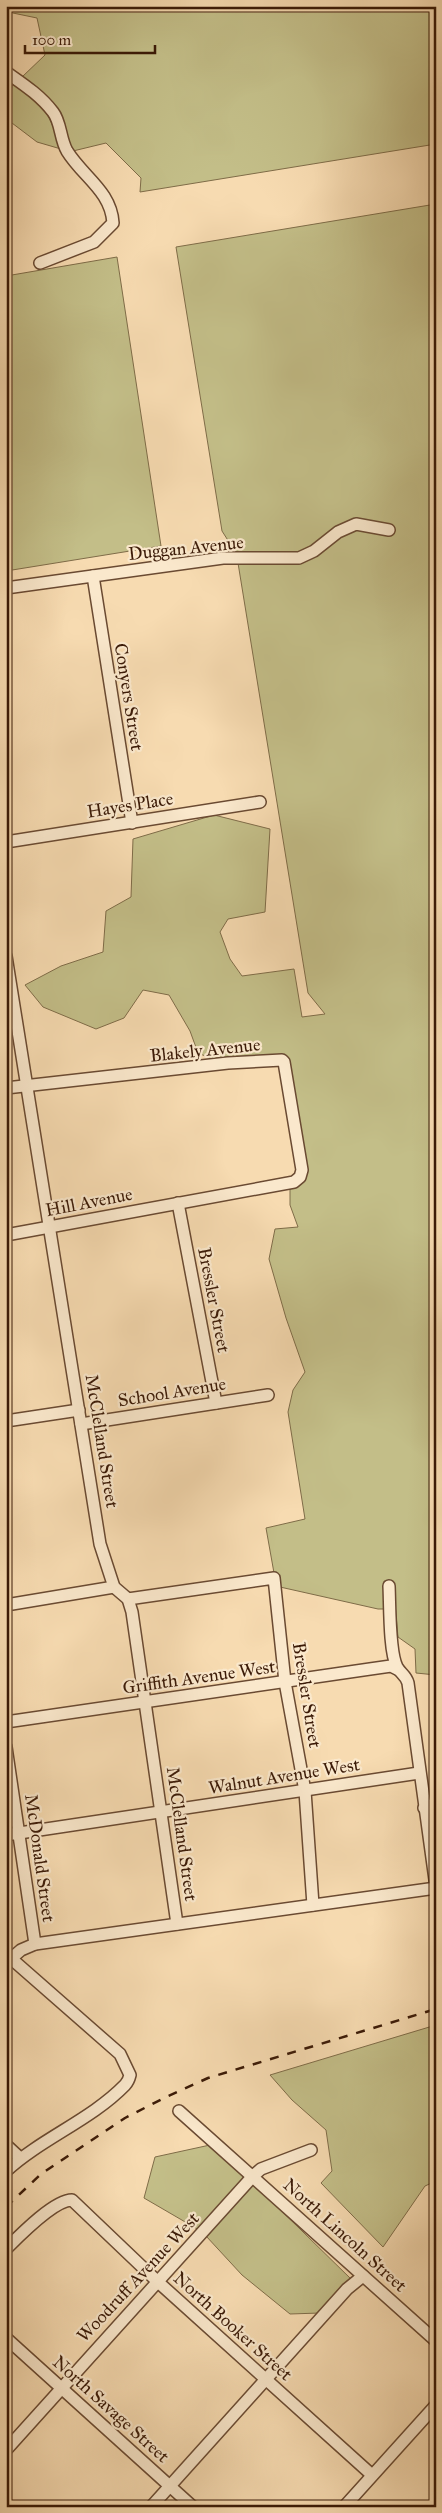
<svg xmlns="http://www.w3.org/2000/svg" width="442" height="2513" viewBox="0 0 442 2513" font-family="'IM FELL Great Primer',serif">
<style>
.green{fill:#c3be88;stroke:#7f6c48}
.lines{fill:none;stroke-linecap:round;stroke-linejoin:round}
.minor-casing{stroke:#6a4a32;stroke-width:14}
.minor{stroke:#fae8cc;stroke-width:11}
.rail{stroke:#3b1a07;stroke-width:2.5;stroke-dasharray:9 9;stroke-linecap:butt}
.labels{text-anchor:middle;stroke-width:4.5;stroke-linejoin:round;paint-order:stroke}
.street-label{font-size:18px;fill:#3b1a07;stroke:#fae8cc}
</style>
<rect width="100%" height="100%" fill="#f7dbb1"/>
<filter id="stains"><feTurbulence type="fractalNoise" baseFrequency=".004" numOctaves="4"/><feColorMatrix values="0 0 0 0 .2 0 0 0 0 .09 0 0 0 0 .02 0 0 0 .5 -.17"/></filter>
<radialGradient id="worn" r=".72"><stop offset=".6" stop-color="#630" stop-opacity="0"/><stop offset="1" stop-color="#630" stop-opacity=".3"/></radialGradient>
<!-- green -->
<g class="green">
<polygon points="6,6 436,6 436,144 140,192 141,178 106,143 73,151 57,110 39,89 22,77 45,55 37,18 8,12 6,14"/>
<path d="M14 84C46 106 49 113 61 149L37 142 8 120 12 86Z"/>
<path d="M436 204V1675L416 1673 415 1649 398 1637 393 1581H384L386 1609H378L280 1587 277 1573H274L266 1528 305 1519 288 1412 293 1390 305 1372 286 1318 269 1259 275 1229 298 1227 290 1205V1188L303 1180 277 1055 215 1060 198 1053 190 1031 169 995 143 990 124 1018 96 1029 43 1007 25 985 61 966 103 952 106 911 131 897 133 839 214 815 270 829 265 912 228 919 220 932 230 959 242 976 294 969 302 1017 325 1014 308 993 238 563H299C321 557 333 536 355 530 367 527 381 535 393 535V525L354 519 336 527 312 547 298 553H236L222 531 176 247Z"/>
<polygon points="117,257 161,546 6,571 6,276"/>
<polygon points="436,2025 436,2181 425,2186 383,2247 321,2183 332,2171 326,2130 292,2100 270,2075"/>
<polygon points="210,2145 246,2177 199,2230 144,2198 155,2157"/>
<polygon points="253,2183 351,2279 320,2313 290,2314 242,2275 206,2236"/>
</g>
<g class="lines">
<!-- minor casing -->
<g class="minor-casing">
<g id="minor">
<path d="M6 72C23 84 40 95 53 112 61 122 60 139 67 151 83 177 111 191 113 223L94 242 40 263"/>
<polyline points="93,576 132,823"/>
<polyline points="6,588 223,558 299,558 314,551 338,532 356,524 389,530"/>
<polyline points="6,842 260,802"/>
<polyline points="6,956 100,1544 114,1587 128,1599 132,1612 177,1924"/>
<polyline points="6,1088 228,1063 282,1060 284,1062 302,1170 300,1177 294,1182 6,1235"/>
<polyline points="178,1203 216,1403"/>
<polyline points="6,1421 79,1410"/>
<polyline points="81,1424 268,1395"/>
<path d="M389 1586C390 1605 389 1652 397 1667 400 1673 406 1675 408 1683L436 1887"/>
<polyline points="128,1599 274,1578 285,1682 305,1791 313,1905"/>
<polyline points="6,1605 114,1587"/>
<polyline points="6,1722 370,1669 391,1666 397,1669"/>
<polyline points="6,1747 35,1944"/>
<polyline points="424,1808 436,1803"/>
<polyline points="6,1835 419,1773"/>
<path d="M6 1954 120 2054 130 2075C129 2079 128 2082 125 2085 91 2120 42 2138 6 2171"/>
<polyline points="6,1963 21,1950 35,1944 436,1888"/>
<polyline points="179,2111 436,2341"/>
<polyline points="6,2145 20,2158"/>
<path d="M6 2249C19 2236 54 2200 72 2200L158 2282 372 2475"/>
<polyline points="6,2338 193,2507"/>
<polyline points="6,2450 253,2176 261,2169 311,2150"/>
<polyline points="151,2507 347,2289 363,2276"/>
<polyline points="344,2507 436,2405"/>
</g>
</g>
<!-- minor -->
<use href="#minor" class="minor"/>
<!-- rail -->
<polyline class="rail" points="6,2207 41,2174 125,2118 164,2098 208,2078 436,2009"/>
</g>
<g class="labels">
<!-- street labels -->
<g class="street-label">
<text transform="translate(186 548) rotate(-6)" y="6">Duggan Avenue</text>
<text transform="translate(129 697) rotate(81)" y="6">Conyers Street</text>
<text transform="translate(130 805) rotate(-9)" y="6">Hayes Place</text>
<text transform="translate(205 1050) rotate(-6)" y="6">Blakely Avenue</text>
<text transform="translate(89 1202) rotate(-11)" y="6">Hill Avenue</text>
<text transform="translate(214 1300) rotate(79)" y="6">Bressler Street</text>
<text transform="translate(172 1392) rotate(-9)" y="6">School Avenue</text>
<text transform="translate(102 1441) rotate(81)" y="6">McClelland Street</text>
<text transform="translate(199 1677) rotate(-8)" y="6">Griffith Avenue West</text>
<text transform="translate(307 1695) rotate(81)" y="6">Bressler Street</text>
<text transform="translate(284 1776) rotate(-9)" y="6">Walnut Avenue West</text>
<text transform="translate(182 1834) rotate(82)" y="6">McClelland Street</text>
<text transform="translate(40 1858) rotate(82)" y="6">McDonald Street</text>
<text transform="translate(345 2235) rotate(42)" y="6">North Lincoln Street</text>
<text transform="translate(138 2277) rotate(-47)" y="6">Woodruff Avenue West</text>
<text transform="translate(233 2326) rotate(42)" y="6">North Booker Street</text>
<text transform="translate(111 2409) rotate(42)" y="6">North Savage Street</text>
</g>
</g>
<!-- margin -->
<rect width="442" height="2513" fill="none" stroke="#f7dbb1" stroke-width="25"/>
<rect x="8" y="8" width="427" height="2498" fill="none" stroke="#3b1a07" stroke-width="2.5"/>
<rect x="12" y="12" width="417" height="2488" fill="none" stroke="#3b1a07"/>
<!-- scale -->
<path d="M25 45v8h130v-8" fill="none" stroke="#3b1a07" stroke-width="2.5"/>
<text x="32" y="45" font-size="15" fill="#3b1a07" stroke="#fae8cc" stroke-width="4" paint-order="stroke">100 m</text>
<rect width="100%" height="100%" filter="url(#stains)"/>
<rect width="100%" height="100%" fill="url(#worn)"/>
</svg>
